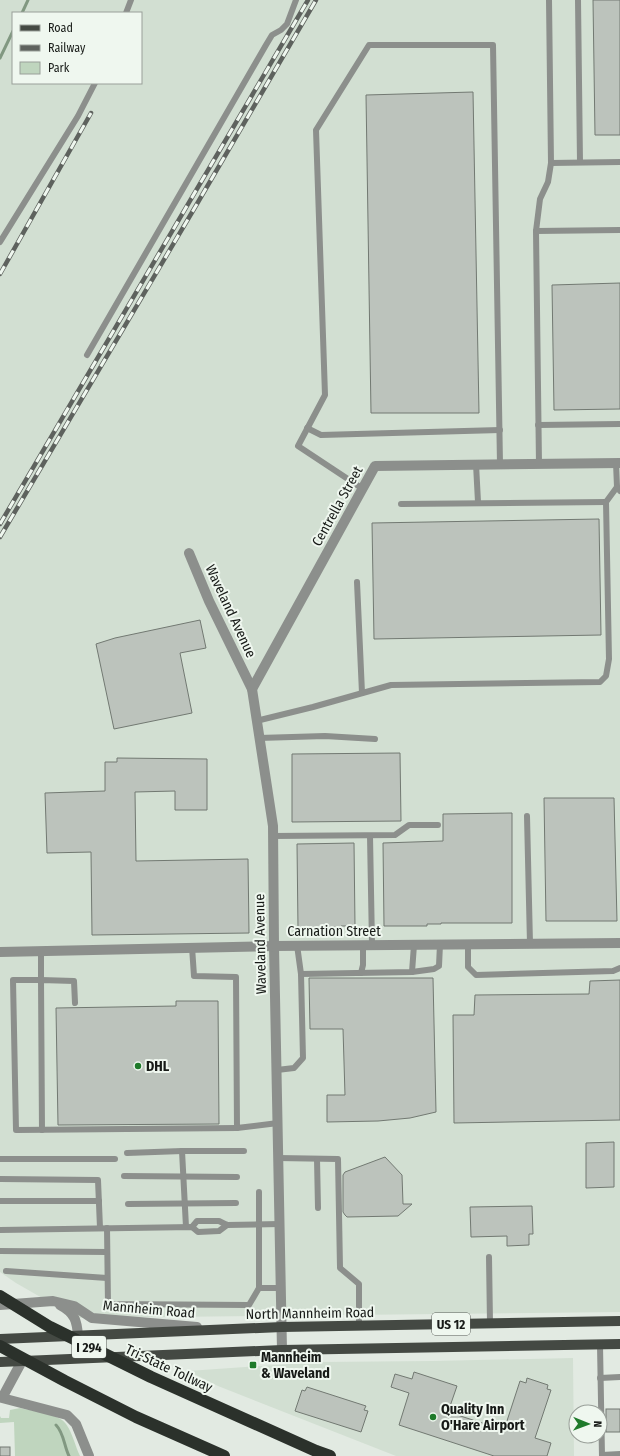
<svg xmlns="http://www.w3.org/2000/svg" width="620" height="1456" viewBox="0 0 620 1456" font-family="'Fira Sans Condensed',sans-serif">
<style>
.built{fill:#d2dfd2;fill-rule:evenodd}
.green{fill:#bfd5be}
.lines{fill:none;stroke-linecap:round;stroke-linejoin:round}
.stream{stroke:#819881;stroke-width:3}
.building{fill:#bcc3bc;stroke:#727972}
.service{stroke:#8c8f8c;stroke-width:6}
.minor{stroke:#8c8f8c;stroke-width:10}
.tertiary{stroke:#8c8f8c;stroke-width:10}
.primary{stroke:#444943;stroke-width:10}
.motorway{stroke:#2b312b;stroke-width:12}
.rail-casing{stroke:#5e625e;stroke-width:4.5}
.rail{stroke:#eff7ef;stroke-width:3;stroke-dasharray:9;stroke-linecap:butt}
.poi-dot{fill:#1e7a2a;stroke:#eff7ef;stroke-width:1.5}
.labels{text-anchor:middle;stroke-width:4;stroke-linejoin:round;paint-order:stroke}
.shield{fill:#eff7ef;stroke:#585c58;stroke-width:1}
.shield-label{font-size:13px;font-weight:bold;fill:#171a17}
.street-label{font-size:14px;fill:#171a17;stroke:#eff7ef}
.poi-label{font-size:14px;font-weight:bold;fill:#171a17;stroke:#eff7ef;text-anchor:start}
</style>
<rect width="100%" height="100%" fill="#e2eae2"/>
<!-- built -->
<g class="built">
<path d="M0 0H620V1312L77 1318 16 1283 0 1272ZM13 13H141V83H13Z"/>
<polygon points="573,1358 574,1456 396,1456 251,1399 218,1386 188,1371 320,1362 433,1361"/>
</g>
<!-- green -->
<path class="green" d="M20 1408C32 1411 60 1414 66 1424 73 1434 75 1446 80 1456H15L14 1422 0 1423V1416L1 1418H9L10 1410Z"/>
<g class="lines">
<!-- stream -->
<g class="stream">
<polyline points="22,13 28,0"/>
<polyline points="0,58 13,31"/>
<path d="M56 1425C64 1433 64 1446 69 1456"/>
</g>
</g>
<!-- building -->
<g class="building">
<polygon points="593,0 620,0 620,135 595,135"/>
<polygon points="473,92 479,413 371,413 366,95"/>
<polygon points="620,283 620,409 554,410 552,285"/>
<polygon points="599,519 601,635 374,639 372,523"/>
<polygon points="200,620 206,648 180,653 192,713 114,729 96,644 115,638"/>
<polygon points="400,753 401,821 292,822 292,754"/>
<polygon points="117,758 207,759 207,810 175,810 175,791 135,792 136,861 248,859 249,933 92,935 91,852 47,853 45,793 105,791 105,762 117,762"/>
<polygon points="544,798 614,798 617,921 546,921"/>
<polygon points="512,813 512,923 441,923 441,924 427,924 427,926 384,926 383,843 443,841 443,814"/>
<polygon points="354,843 355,926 341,926 341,927 298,928 297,844"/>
<polygon points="309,978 433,978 436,1112 410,1118 378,1121 327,1122 327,1095 345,1095 343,1029 310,1029"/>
<polygon points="620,980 620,1120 454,1123 453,1015 474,1015 475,995 589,994 590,981"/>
<polygon points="176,1001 218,1001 219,1124 58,1125 56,1008 176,1006"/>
<polygon points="614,1142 614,1187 586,1188 586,1143"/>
<polygon points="385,1157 402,1175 403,1204 412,1204 398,1216 347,1217 345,1215 343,1212 343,1175 345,1172"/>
<polygon points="532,1206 533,1234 529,1234 529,1245 507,1246 507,1236 471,1237 470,1207"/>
<polygon points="414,1372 457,1386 448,1412 504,1430 520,1381 526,1383 527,1378 548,1385 547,1389 551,1390 535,1438 551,1443 547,1456 494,1456 399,1425 409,1393 391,1387 395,1374 412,1379"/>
<polygon points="307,1387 366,1406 364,1410 368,1411 361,1432 295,1411 302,1390 305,1391"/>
<rect x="606" y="1409" width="14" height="23"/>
<rect x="0" y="1447" width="10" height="9"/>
</g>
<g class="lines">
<!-- service -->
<g class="service">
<polyline points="578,0 580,162"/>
<polyline points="126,13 131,0"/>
<polyline points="551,163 620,162"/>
<polyline points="536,231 540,199 548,182 551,163 549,0"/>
<polyline points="0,242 78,116 95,83"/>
<polyline points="87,355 266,45 272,35 281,30 287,24 296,0"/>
<polyline points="538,425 620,424"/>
<polyline points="307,428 321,435 500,430"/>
<polyline points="616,463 617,487 620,491"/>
<polyline points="476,464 478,502"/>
<polyline points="539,464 536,231 620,230"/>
<polyline points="363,489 298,446 325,395 316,130 369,45 493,45 500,464"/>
<polyline points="401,504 606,502"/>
<polyline points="357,582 362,693"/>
<polyline points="256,721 313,707 391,685 600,682 606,676 609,659 606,502 617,487"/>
<polyline points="259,738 325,736 375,739"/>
<polyline points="527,816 530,944"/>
<polyline points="273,836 395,835 409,825 438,825"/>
<polyline points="370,836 372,945"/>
<polyline points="468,944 468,967 476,975 613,971 620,968"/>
<polyline points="192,947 194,976 236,977 237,1128 278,1123"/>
<polyline points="41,951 41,980 13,980 16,1130 237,1128"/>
<polyline points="412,972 414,945"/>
<polyline points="361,973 363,965 363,945"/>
<polyline points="301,974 412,972 434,969 439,966 440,944"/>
<polyline points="277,1070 294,1068 303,1058 301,974 297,945"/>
<polyline points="42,1130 41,980 74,981 75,1003"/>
<polyline points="127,1153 182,1151"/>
<polyline points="278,1158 338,1159 340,1268 359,1284 359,1326"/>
<polyline points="0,1159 115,1159"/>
<polyline points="317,1159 318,1208"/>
<polyline points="124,1176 237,1177"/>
<polyline points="0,1179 98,1180 100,1228"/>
<polyline points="259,1192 259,1288 281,1288"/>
<polyline points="0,1201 99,1201"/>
<polyline points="128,1204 236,1203"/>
<polyline points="186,1227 182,1151 244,1151"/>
<polyline points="192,1227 197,1221 219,1221 227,1225 280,1224"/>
<polyline points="107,1228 108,1304 249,1305 259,1288"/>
<polyline points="0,1230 192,1227 198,1232 219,1231 227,1225"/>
<polyline points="0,1251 107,1252"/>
<polyline points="489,1257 490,1323"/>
<polyline points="6,1271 107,1278"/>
<polyline points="600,1345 602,1456"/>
<polyline points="600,1378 620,1377"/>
<polyline points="602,1455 620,1454"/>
</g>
<!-- minor -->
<g class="minor">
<polyline points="189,553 209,601 252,689 273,826 274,946 282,1350"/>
<polyline points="252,689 375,466 620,463"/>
<polyline points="0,952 274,946 620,943"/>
<polyline points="22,1361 2,1398 67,1415 76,1424 89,1456"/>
</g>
<!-- tertiary -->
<g class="tertiary">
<polyline points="0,1305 53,1301 74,1306 92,1318 197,1327"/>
<path d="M60 1305C75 1313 77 1321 78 1336"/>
</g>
<!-- primary -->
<g class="primary">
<polyline points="0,1339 282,1327 620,1321"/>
<polyline points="0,1362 282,1350 620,1344"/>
</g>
<!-- motorway -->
<g class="motorway">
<polyline points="0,1296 50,1327 151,1377 316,1451 330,1456"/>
<polyline points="0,1346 65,1381 136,1417 224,1456"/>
</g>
<!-- rail casing -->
<g class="rail-casing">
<g id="rail">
<polyline points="0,274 91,113"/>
<polyline points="0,524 308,0"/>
<polyline points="0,537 194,209 316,0"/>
</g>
</g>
<!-- rail -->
<use href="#rail" class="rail"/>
</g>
<!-- markers -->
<g class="poi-dot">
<circle cx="138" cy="1066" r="4"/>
<rect x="249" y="1361" width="8" height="8" rx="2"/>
<circle cx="433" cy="1417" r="4"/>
</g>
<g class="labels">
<!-- shield labels -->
<g class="shield">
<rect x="432" y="1313" width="38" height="22" rx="3"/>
<rect x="72" y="1336" width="34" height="22" rx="3"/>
</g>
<g class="shield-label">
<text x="451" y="1329">US 12</text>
<text x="89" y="1352">I 294</text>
</g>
<!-- street labels -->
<g class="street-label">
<text transform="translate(337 506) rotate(-61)" y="5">Centrella Street</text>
<text transform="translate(231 611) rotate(65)" y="5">Waveland Avenue</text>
<text x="334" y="936">Carnation Street</text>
<text transform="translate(260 944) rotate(-91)" y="5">Waveland Avenue</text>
<text transform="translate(149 1309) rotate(5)" y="5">Mannheim Road</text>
<text transform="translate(310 1313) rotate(-1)" y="5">North Mannheim Road</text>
<text transform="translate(169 1368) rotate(25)" y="5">Tri-State Tollway</text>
</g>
<!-- poi labels -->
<g class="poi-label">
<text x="146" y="1071">DHL</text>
<text x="261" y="1362">Mannheim<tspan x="261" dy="16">&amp; Waveland</tspan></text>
<text x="441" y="1414">Quality Inn<tspan x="441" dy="16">O'Hare Airport</tspan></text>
</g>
</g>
<!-- legend -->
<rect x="12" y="12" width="130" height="72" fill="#eff7ef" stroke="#999f99"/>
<rect x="20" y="25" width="20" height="6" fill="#444943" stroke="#999f99"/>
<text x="48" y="32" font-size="12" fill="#171a17">Road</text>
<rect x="20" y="45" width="20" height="6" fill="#5e625e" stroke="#999f99"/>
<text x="48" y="52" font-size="12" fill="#171a17">Railway</text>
<rect x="20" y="62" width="20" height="12" fill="#bfd5be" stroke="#999f99"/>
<text x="48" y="72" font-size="12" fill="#171a17">Park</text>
<!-- north arrow -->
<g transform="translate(588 1424) rotate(91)"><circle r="19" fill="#eff7ef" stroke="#999f99"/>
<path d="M0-3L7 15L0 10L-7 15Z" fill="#1e7a2a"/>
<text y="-6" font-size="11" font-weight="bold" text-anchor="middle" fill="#171a17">N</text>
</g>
</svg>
